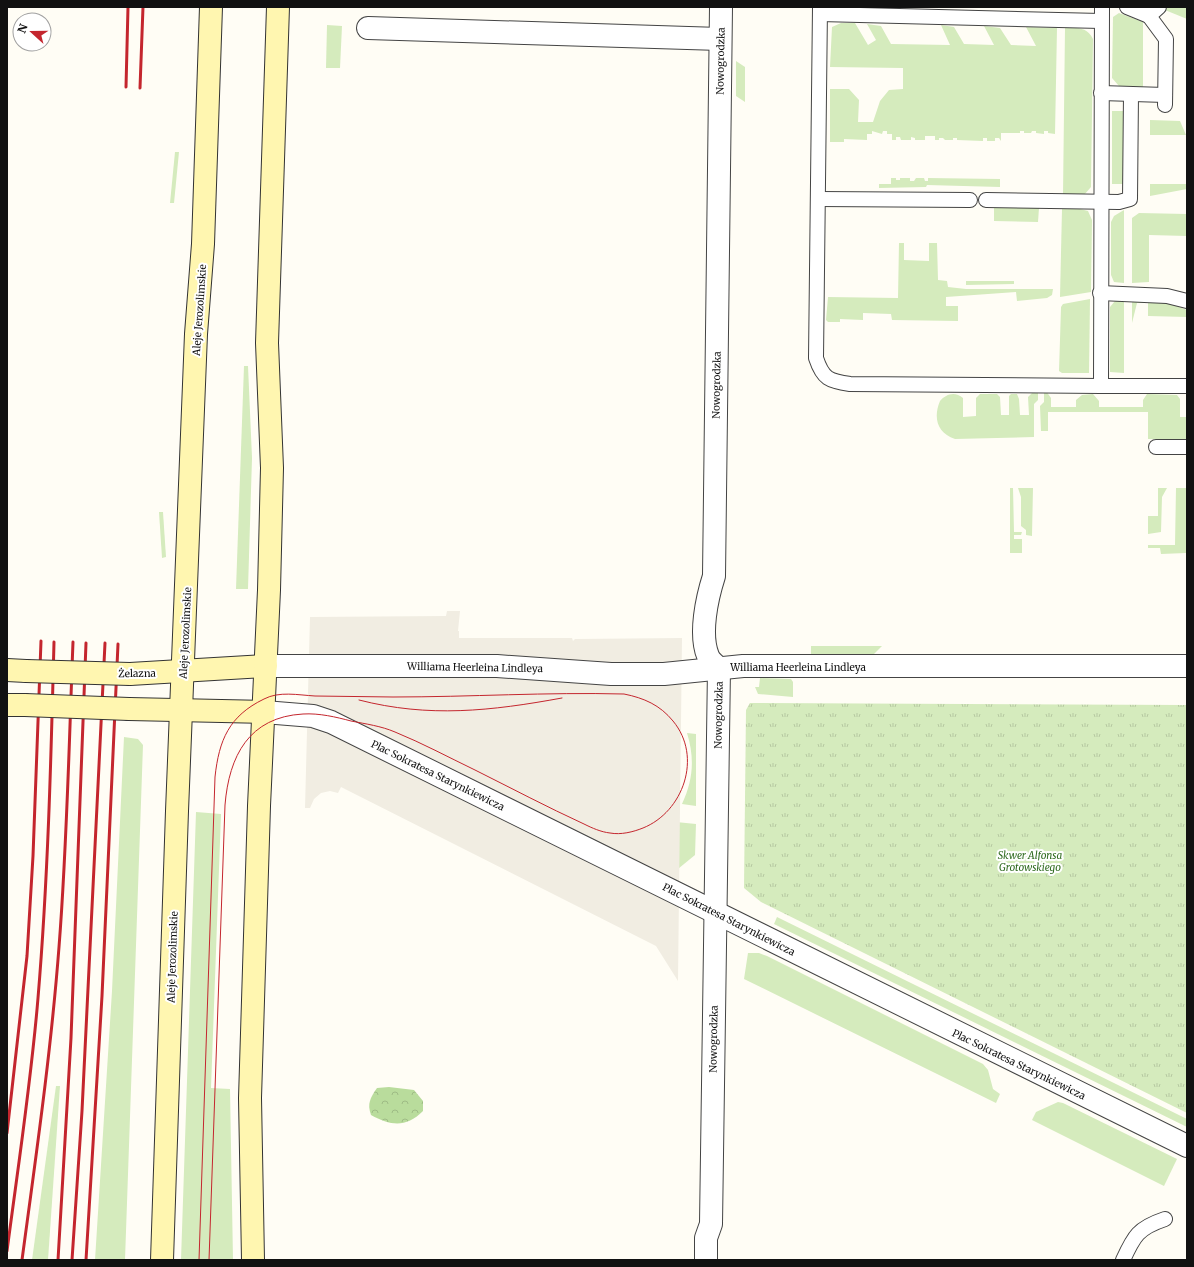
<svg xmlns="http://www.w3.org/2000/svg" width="1194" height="1267" viewBox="0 0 1194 1267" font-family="Merriweather,serif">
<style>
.grass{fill:#d5ebbd}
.forest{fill:url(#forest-crowns)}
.park{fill:url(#park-tufts)}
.plaza{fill:#f1ede2}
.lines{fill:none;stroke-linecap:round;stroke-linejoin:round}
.lane-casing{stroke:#444;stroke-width:16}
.street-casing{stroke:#444;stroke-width:24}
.secondary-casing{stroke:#333;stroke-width:24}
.lane{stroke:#fff;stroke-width:14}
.street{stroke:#fff;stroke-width:22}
.secondary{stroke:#fff6b0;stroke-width:22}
.tram{stroke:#c4262e;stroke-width:1}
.rail{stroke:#c4262e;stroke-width:3}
.secondary-bridge-casing{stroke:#333;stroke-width:24;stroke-linecap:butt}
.secondary-bridge{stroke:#fff6b0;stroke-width:22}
.labels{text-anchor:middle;stroke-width:4;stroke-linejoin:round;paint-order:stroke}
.street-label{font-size:10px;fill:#111;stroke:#fff}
.park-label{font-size:10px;font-style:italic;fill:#2f6b1f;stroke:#fff}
</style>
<defs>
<pattern id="forest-crowns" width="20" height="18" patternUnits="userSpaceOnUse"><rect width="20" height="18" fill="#b9dc9c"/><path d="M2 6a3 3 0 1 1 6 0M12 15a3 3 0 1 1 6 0" fill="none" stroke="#9ebc85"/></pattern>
<pattern id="park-tufts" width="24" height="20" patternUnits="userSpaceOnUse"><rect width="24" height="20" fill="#d5ebbd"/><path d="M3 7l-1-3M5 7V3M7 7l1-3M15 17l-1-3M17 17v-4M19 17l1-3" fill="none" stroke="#b6c8a1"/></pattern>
</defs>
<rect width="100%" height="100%" fill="#fffdf5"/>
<!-- grass -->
<g class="grass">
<polygon points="1168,7 1187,7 1187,19 1165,10"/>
<polygon points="1119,13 1143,22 1143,88 1119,86 1112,78 1113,17"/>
<polygon points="855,23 868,45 876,40 867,24 881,26 891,44 950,45 941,25 954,27 964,44 994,45 984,26 1000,28 1011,45 1036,46 1026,27 1057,28 1055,134 1048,133 1048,131 1044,131 1044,134 1036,133 1036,131 1032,131 1031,133 1024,133 1024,131 1020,131 1020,133 1001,133 1001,141 999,138 995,138 995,141 987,141 987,138 983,138 983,141 957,140 957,138 953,138 953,140 945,140 943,138 939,138 939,140 935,140 935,136 925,136 925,140 915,140 915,138 911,137 911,140 901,140 900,137 896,137 896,140 892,140 892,134 887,134 887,131 883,131 882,134 872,131 872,134 867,134 867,140 844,139 844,142 830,142 830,89 849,89 859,100 858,122 873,122 880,101 889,90 903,89 903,68 830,67 832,27 841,23"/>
<polygon points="327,25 342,26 340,68 326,68"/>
<path d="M1065 28C1076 28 1087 26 1093 39L1091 187 1084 195H1063Z"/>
<polygon points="736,61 745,67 745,102 736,96"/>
<rect x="1112" y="111" width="12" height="73"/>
<polygon points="1150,120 1180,121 1186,135 1150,135"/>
<polygon points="175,152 179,152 174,203 170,203"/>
<polygon points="891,178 896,178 896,180 900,180 900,178 910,178 910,181 914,181 916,178 924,178 925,181 928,181 928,178 1000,179 1000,187 927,185 926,187 879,188 879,184 891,184"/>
<polygon points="1150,184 1187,184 1187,189 1150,196"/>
<polygon points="994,208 1039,208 1038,222 994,221"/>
<polygon points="1062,209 1080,209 1088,211 1092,220 1091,292 1060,297"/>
<polygon points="1124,210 1124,283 1114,282 1111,275 1111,222 1114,216"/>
<polygon points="1139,213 1187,214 1187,236 1149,235 1149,282 1132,283 1132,218"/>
<polygon points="899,243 904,243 904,260 929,261 929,243 937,243 938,280 947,281 948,287 966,289 1053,289 1052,295 1047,298 1017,301 1016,292 946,297 946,306 958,306 958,321 892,320 891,314 863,313 863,320 840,319 840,322 828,322 826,320 828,297 898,298"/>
<polygon points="966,281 1014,281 1014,284 966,285"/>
<polygon points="1124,298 1124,373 1110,372 1110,307 1115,301"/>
<polygon points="1090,299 1089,373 1062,373 1059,371 1061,307 1063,304"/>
<polygon points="1132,299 1160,300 1187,310 1187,317 1148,316 1148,303 1137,303 1132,323"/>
<polygon points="244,366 248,366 252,458 248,589 236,589"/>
<path d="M1034 391H1038V400L1034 404V437L955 439C937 433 933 418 940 401 946 394 955 391 963 398V417L976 416V398L980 394H997L1000 397 1001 415H1009V396L1011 394H1017L1019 399 1020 415H1029L1028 397Z"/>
<polygon points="1044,391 1046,391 1051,398 1051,407 1076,407 1076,400 1082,395 1093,394 1099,401 1099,407 1143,407 1143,400 1147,394 1177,395 1180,399 1180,417 1187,417 1187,439 1148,439 1148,412 1048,412 1048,431 1041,431 1040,406 1044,402"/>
<polygon points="1010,488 1013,488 1014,532 1022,532 1021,535 1014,535 1014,539 1022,539 1022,553 1010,553"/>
<polygon points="1018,488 1033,488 1032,536 1026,535 1026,530 1021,526 1021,497"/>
<polygon points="1158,488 1167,488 1162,497 1161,532 1148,534 1148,516 1158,516"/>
<polygon points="1176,488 1186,488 1186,553 1161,554 1160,548 1148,548 1148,545 1175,545"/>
<polygon points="159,512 163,512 166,557 162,558"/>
<polygon points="811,646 882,646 874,654 811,654"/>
<polygon points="760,678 791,679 793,682 793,697 758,694 755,687 759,687"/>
<path d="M687 733 696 734V806L682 804C693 780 695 759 687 733Z"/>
<polygon points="124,737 138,739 143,745 125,1260 95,1260 112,991"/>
<polygon points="196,812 221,814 211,1088 230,1089 233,1260 181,1260"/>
<polygon points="666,821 696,824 695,855 673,873"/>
<polygon points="777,917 1187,1119 1187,1127 774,924"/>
<polygon points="748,953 759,953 767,956 983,1064 988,1070 993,1089 1000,1094 996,1103 744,979"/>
<polygon points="56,1086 60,1086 48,1260 32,1260"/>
<polygon points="1058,1102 1063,1103 1177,1159 1164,1186 1032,1120 1036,1112"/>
</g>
<!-- forest -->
<path class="forest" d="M389 1087 414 1090 423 1101V1111C406 1128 391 1126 371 1115 367 1104 370 1098 377 1088Z"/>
<!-- park -->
<polygon class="park" points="750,703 1187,705 1187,1113 761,902 744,888 746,710"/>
<!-- plaza -->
<polygon class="plaza" points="447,611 460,611 458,631 459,631 459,638 572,638 573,641 575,639 682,638 678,981 656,946 341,787 338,793 330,791 321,793 314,799 310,808 305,808 310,617 446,616"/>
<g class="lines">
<!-- lane casing -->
<g class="lane-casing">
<g id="lane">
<path d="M820 7 816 358C823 379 829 381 850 384L1101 386"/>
<polyline points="1102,7 1101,386 1187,386"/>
<polyline points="1127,7 1149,16"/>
<polyline points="1159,7 1149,16 1166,39 1165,105"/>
<polyline points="820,14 1101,21"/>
<polyline points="1101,93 1165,95"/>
<polyline points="819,199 970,200"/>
<polyline points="986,200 1119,202 1130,199 1131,94"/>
<polyline points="1100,293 1167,296 1187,301"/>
<polyline points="1156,447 1187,447"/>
<path d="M1123 1260C1134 1236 1138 1228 1165 1219"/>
</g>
</g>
<!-- street casing -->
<g class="street-casing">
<g id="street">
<polyline points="368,28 720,39"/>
<polyline points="266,666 497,666 611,674 664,674 743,666 1187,666"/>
<polyline points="264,712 313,716 331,722 1187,1146"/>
<path d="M706 1260V1238L711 1224 719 668C715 665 710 661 708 656 699 634 707 598 714 576L721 7"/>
</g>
</g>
<!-- secondary casing -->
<g class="secondary-casing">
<g id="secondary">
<polyline points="7,670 26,671"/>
<polyline points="130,674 266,666"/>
<polyline points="7,705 25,705"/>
<polyline points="129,709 264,712"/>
<polyline points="162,1260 177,811 196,334 203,244 211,7"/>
<polyline points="253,1260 250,1098 259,806 269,590 272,468 267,343 278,7"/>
</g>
</g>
<!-- lane -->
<use href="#lane" class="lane"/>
<!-- street -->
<use href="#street" class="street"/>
<!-- secondary -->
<use href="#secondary" class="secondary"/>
<!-- tram -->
<g class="tram">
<path d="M359 700C429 718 491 711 562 698"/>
<path d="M199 1260 215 777C219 740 229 716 264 699 279 691 298 695 315 696 341 696 367 697 393 697 470 697 547 692 624 694 644 698 660 705 673 721 703 757 683 812 643 828 633 832 621 835 610 833 601 832 592 828 584 824 547 807 511 788 475 770 448 757 422 743 395 732 381 726 366 724 351 721 336 717 319 713 303 714 249 717 229 756 225 805L209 1260"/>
</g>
<!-- rail -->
<g class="rail">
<polyline points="126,87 128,7"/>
<polyline points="140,88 143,7"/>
<polyline points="7,1133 27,956 33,856 41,641"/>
<path d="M7 1251C18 1167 31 1083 38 998 48 879 51 760 54 642"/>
<path d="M22 1260C36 1156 51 1052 59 947 67 846 69 744 73 642"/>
<polyline points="58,1260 71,1038 86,643"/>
<polyline points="72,1260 82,1111 105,643"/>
<polyline points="86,1260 102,996 118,644"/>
</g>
<!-- secondary-bridge casing -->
<g class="secondary-bridge-casing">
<g id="secondary-bridge">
<polyline points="26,671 130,674"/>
<polyline points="25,705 129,709"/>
</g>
</g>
<!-- secondary-bridge -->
<use href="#secondary-bridge" class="secondary-bridge"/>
</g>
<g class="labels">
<!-- street labels -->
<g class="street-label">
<text transform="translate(720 61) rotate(-89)" y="4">Nowogrodzka</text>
<text transform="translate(199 310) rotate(-86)" y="4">Aleje Jerozolimskie</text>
<text transform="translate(716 385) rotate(-89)" y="4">Nowogrodzka</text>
<text transform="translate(185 633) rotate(-87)" y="4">Aleje Jerozolimskie</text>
<text transform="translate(475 667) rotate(1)" y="4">Williama Heerleina Lindleya</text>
<text x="798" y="671">Williama Heerleina Lindleya</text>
<text transform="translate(137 673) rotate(-1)" y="4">Żelazna</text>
<text transform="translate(718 715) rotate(-89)" y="4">Nowogrodzka</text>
<text transform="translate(438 775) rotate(26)" y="4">Plac Sokratesa Starynkiewicza</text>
<text transform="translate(729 919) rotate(27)" y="4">Plac Sokratesa Starynkiewicza</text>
<text transform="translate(172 957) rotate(-88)" y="4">Aleje Jerozolimskie</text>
<text transform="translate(713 1039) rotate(-89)" y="4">Nowogrodzka</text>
<text transform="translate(1019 1064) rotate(26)" y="4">Plac Sokratesa Starynkiewicza</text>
</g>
<!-- park labels -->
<g class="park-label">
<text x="1030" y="859">Skwer Alfonsa<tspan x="1030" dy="12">Grotowskiego</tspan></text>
</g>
</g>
<!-- border -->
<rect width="1194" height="1267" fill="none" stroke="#111111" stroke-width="16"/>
<!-- north arrow -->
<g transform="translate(32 32) rotate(291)"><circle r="19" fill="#ffffff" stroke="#a0a0a0"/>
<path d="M0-3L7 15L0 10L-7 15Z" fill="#c4262e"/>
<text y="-6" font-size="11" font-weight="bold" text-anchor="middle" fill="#111111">N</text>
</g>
</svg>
